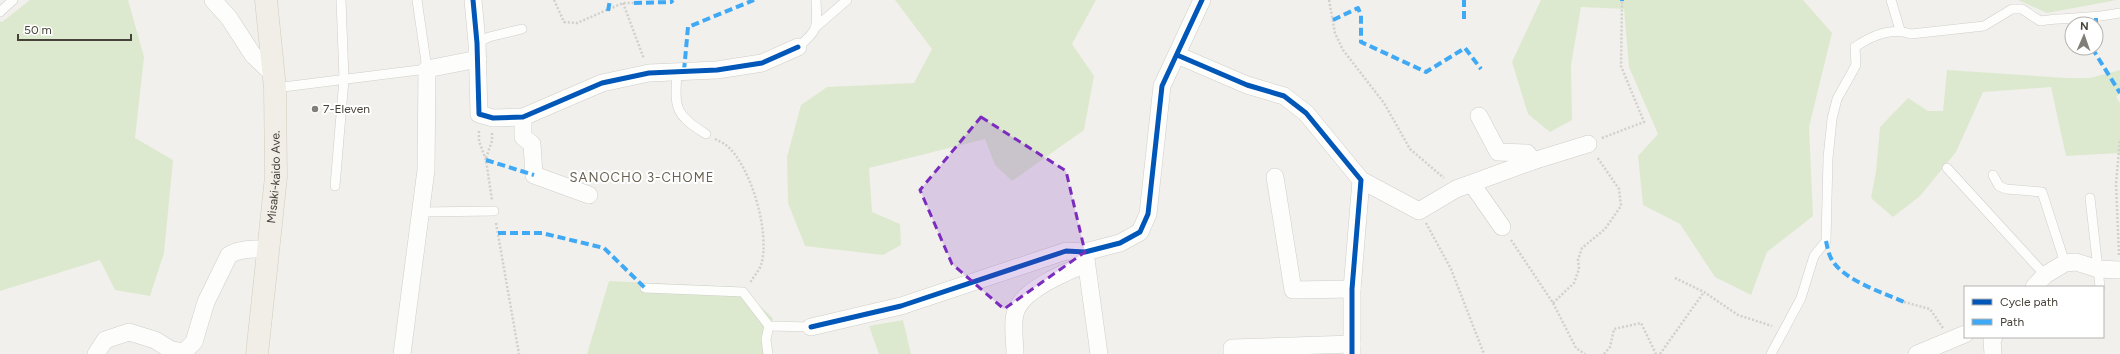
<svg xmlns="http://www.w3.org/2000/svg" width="2120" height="354" viewBox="0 0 2120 354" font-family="Figtree,sans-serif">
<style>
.green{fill:#dde9cf}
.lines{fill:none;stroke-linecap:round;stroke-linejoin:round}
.service-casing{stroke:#cfceca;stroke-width:10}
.minor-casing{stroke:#cfceca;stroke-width:18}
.primary-casing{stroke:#d2ccbc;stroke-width:23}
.path{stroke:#d1d0cb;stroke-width:2.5;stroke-dasharray:2 2;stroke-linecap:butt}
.service{stroke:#fdfdfc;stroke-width:9}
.minor{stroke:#fdfdfc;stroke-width:17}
.primary{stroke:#f0eee6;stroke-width:22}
.quiet{stroke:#3fa9f5;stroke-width:4;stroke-dasharray:8 4;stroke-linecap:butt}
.cycleway-casing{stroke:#fff;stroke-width:8}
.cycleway{stroke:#0057b8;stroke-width:5}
.marked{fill:#7b2cbf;fill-opacity:0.2;stroke:#7b2cbf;stroke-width:3;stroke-dasharray:8 5;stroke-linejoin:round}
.poi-dot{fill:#827f78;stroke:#fff;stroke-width:1.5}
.labels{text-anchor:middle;stroke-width:4;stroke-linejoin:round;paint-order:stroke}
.poi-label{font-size:12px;fill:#474239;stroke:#fff;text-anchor:start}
.street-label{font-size:12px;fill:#474239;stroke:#fff}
.neighbourhood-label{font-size:13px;letter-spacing:1px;fill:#686151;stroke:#fff}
</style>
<rect width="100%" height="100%" fill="#f1f0ec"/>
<!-- green -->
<g class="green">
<polygon points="30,0 128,0 144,57 135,138 173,160 164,253 150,296 115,290 100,260 0,291 0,21 2,22"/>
<polygon points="895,0 1096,0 1072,44 1094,76 1084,130 1012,181 995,165 985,139 869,168 872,212 900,224 901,245 883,255 805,246 788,203 787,157 801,105 827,87 914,83 932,49"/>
<polygon points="1541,0 1803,0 1832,33 1809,127 1813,216 1767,252 1751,295 1715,277 1680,224 1643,205 1638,156 1658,134 1629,67 1624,9 1581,7 1571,65 1572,120 1550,132 1528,114 1512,62"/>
<polygon points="2018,0 2117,0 2047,13"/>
<polygon points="1947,70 2067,78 2090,78 2120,70 2120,94 2116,97 2120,103 2120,153 2066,156 2051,87 1983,92 1956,152 1920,196 1893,217 1871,198 1876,171 1880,127 1908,98 1928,111 1943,111"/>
<polygon points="609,281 739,287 773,318 768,354 587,354"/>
<polygon points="903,320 911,354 879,354 869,326"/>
</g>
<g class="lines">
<!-- service casing -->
<g class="service-casing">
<g id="service">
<polyline points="1891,0 1900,30"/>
<polyline points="0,12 13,0"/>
<polyline points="817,26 847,0"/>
<polyline points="477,43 489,37 522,29"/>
<path d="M798 47C820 29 817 26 816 0"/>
<path d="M677 71C675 107 673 114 706 134"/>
<polyline points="275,88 427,69 417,0"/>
<polyline points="1947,168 2045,275"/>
<polyline points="1993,175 1999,186 2006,189 2042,192 2065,263"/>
<polyline points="335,186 344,79 341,0"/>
<polyline points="2090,198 2100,287"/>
<polyline points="420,212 494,211"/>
<polyline points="645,288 743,292 769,326 811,327"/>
<polyline points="768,354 766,339 769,326"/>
<path d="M1771 354 1801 298 1814 256 1826 241 1828 158 1832 119 1837 99 1856 65 1855 47C1871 36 1892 27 1911 34L1984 26 2012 9H2022L2040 21C2067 17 2093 19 2120 13"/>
</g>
</g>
<!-- minor casing -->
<g class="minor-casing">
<g id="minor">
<polyline points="213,0 229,18 253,55 274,75"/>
<polyline points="473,0 477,43 479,114 493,118 523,117 602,83 649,73 717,70 762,63 798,47"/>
<polyline points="1177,55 1247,85 1284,96 1306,113 1361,180 1352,289 1352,354"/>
<polyline points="1479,116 1498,152 1527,153 1533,161"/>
<polyline points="523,117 523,137 532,144 534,175 589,195"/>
<polyline points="1275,177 1293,290 1352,289"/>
<polyline points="1361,180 1419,211 1456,189 1533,161 1588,144"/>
<polyline points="1472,184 1502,227"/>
<polyline points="1085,252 1099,354"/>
<polyline points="2034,287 2045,275 2065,263 2076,262 2098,269 2120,270"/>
<polyline points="811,327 901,306 1066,251 1085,252 1120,243 1140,232 1148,214 1162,86 1202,0"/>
<path d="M96 354 105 340 129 332 155 340 171 350 184 352 194 342 206 302 229 255C241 248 255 249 269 249"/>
<polyline points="402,354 426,170 427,69 478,59"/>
<path d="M1015 354C1015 342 1012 326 1015 314 1020 290 1066 272 1086 264"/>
<polyline points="1232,354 1232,348 1352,344"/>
<polyline points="1917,354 1965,334"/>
<polyline points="1993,354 1992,340 1994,337"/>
</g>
</g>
<!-- primary casing -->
<g class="primary-casing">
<g id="primary">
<path id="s1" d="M257 354 276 177 275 88 266 0"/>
</g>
</g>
<!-- path -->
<g class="path">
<polyline points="554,0 564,22 577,23 623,3 634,3"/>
<polyline points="1329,0 1335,33 1343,50 1384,103 1410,149 1444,178"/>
<polyline points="623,3 644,59"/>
<polyline points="479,131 479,141 486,160 492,200"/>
<polyline points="1602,138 1644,122 1621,66 1622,1"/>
<path d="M715 139C719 141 723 143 726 145 751 165 771 235 761 265 759 271 753 277 750 283"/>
<polyline points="486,158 492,141 492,132"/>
<polyline points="496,223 519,354"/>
<polyline points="1426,223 1451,269 1484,354"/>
<polyline points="1511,240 1553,303 1576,348 1585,354"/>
<polyline points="2119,255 2116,184 2120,139"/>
<polyline points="1675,278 1704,292 1738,315 1772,326"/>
<polyline points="1904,302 1930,309 1943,328"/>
<polyline points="1553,303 1574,283 1579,269 1578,260 1582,248 1605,229 1621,206 1619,189 1597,157"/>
<polyline points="1604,354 1610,347 1614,329 1641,323 1656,354"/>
<polyline points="1660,354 1704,292"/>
</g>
<!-- service -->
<use href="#service" class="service"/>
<!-- minor -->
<use href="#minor" class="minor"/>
<!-- primary -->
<use href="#primary" class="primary"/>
<!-- quiet -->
<g class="quiet">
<polyline points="1622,1 1622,0"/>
<polyline points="634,3 671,2 673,0"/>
<polyline points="608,11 610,0"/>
<polyline points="1464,19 1464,0"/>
<polyline points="1333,20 1358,8 1361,15 1361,42 1426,72 1465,48 1481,69"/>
<polyline points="2096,24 2096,18"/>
<polyline points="2092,48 2120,93"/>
<polyline points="684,71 688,27 754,0"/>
<polyline points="486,160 534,175"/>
<polyline points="498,233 542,233 604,248 645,288"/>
<path d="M1826 241C1827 246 1828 251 1830 256 1839 279 1882 292 1904 302"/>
</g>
<!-- cycleway casing -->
<g class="cycleway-casing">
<g id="cycleway">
<polyline points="473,0 477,43 479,114 493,118 523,117 602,83 649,73 717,70 762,63 798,47"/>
<polyline points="1177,55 1247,85 1284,96 1306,113 1361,180 1352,289 1352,354"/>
<polyline points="811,327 901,306 1066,251 1085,252 1120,243 1140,232 1148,214 1162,86 1202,0"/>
</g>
</g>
<!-- cycleway -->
<use href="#cycleway" class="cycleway"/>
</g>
<!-- marked area -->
<path class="marked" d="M981 117 1066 171 1085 252 1004 309 952 264 920 190Z"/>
<!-- markers -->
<circle class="poi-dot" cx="315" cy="109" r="4"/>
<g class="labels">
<!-- poi labels -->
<g class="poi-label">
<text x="323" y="113">7-Eleven</text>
</g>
<!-- street labels -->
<g class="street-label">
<text dy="4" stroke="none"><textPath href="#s1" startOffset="178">Misaki-kaido Ave.</textPath></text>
</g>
<!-- neighbourhood labels -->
<g class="neighbourhood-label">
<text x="642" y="182">SANOCHO 3-CHOME</text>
</g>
</g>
<!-- legend -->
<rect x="1964" y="286" width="140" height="52" fill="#ffffff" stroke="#b5b3b0"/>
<rect x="1972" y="299" width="20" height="6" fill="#0057b8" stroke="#b5b3b0"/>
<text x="2000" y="306" font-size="12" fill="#474239">Cycle path</text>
<rect x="1972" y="319" width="20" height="6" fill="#3fa9f5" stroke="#b5b3b0"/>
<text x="2000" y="326" font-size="12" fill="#474239">Path</text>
<!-- north arrow -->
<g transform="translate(2084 36) rotate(2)"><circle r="19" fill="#ffffff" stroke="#b5b3b0"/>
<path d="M0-3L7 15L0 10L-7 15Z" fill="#827f78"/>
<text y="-6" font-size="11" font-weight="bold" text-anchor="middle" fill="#474239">N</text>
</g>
<!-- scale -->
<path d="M18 34v6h113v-6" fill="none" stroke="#474239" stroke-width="2"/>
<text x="24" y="34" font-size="12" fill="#474239" stroke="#ffffff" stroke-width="3" paint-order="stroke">50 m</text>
</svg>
